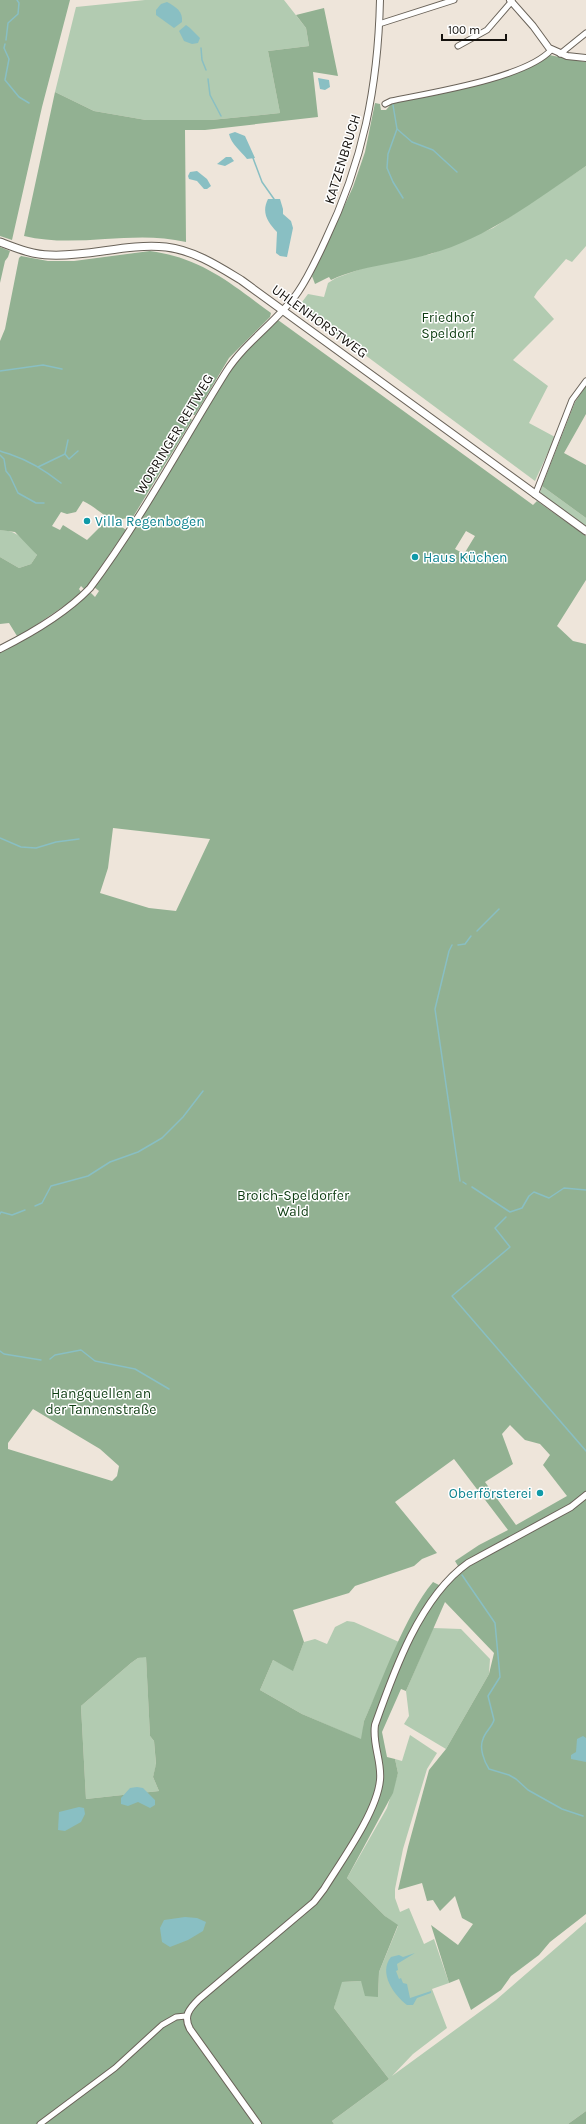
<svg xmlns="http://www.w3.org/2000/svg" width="586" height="2124" viewBox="0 0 586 2124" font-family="Karla,sans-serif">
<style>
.green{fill:#b2cbb1}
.forest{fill:#92b192;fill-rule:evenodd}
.water{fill:#89bfc3}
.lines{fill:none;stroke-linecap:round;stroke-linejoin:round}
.stream{stroke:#89bfc3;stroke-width:1.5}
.minor-casing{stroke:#6a6359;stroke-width:7}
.tertiary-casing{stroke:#6a6359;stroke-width:8}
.secondary-casing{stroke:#6a6359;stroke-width:9}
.minor{stroke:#fff;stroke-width:5}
.tertiary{stroke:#fff;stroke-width:6}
.secondary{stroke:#fff;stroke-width:7}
.culture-dot{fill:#0f9aa8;stroke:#fff;stroke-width:1.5}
.labels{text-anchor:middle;stroke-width:3;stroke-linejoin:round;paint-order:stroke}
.street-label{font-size:14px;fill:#15120e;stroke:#fff}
.park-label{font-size:14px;fill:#0e3d12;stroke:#fff}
.culture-label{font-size:14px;fill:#0d838f;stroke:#fff;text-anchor:start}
</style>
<rect width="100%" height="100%" fill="#eee5da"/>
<!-- green -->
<g class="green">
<polygon points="145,0 284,0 306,28 309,46 268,51 280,113 211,120 146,120 94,111 55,92 76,7"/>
<polygon points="586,166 586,246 572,262 566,259 537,292 534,297 554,319 513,360 548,386 529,423 555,437 535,481 299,306 308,294 324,297 328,283 336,278 369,266 431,254 493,228"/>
<polygon points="542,486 586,518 586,528 543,497 540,492"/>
<path d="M0 530C18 530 27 542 37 555L31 564 19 568 0 557Z"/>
<polygon points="347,1621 354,1622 399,1642 364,1721 362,1740 302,1714 260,1690 273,1660 293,1670 304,1642 315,1639 327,1644 335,1627"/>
<polygon points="433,1628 461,1629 490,1659 489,1674 446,1749 404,1724 409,1716 406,1691"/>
<polygon points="146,1656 150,1736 154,1741 156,1765 153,1777 159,1791 86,1799 81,1706 131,1663 138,1658"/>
<polygon points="410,1735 437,1753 427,1769 403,1849 395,1889 395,1898 400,1912 409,1908 424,1944 434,1939 449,1983 432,1989 447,2028 413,2054 392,2076 496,2000 586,1922 586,2111 568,2124 334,2124 332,2121 389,2079 334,2008 341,1982 361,1981 378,1997 379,1972 398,1926 385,1916 347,1878 387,1808 398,1773 395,1759 402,1761"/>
</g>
<!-- forest -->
<g class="forest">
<polygon points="0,0 70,0 42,107 12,240 0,236"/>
<path d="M324 8 338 76 313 72 318 117 205 130H185L186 242C132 229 78 249 24 236L55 92 94 111 146 120H211L280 113 268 51 309 46 306 28 296 15Z"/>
<path d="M549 55 586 62V166C537 199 488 238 430 254 397 264 363 265 331 280L329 277 315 284 312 276 353 187 365 152 375 103 380 104 381 110H386L393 102C435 93 517 80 549 55Z"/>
<polygon points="0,247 10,251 8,257 5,261 0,283"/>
<path d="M150 251C202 258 230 283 271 313L270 317 229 358 195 415H192L190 418 192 420 133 517C105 524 105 512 83 501L76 512 67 514 61 512 52 526 60 530 63 525 87 540 103 524 119 525 126 530 85 590 81 586 79 589 81 592 80 595 26 632 0 646 17 636 9 623 0 624V557L19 568 31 564 37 555 15 532 0 530V341L5 329 19 258 21 256 48 261H74Z"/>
<path d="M278 320 533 505 537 501 586 536V580L557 626 573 641 586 644V1914L550 1942 539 1955 511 1976 501 1990 471 2010 459 1979 449 1983 431 1925 458 1945 473 1924 462 1918 455 1896 440 1911 433 1900 427 1901 422 1883 398 1890 408 1847 429 1770 446 1749 489 1674 494 1653 445 1602 406 1691 401 1689 382 1732 387 1757 395 1759 398 1773 393 1793 347 1878 385 1916 398 1925 379 1972 378 1997 365 1996 361 1981 342 1982 334 2008 389 2079 332 2121 334 2124H0V652L35 633 88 594 91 593 95 597 99 591 94 587 151 502 232 368 243 354ZM466 531 475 536 464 554 455 549ZM113 828 210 839 176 911 149 908 100 893 108 868ZM33 1409 100 1449 119 1466 117 1476 112 1481 8 1449V1443ZM510 1425 525 1440 540 1444 550 1455 543 1465 567 1496 516 1525 485 1482 513 1464 502 1434ZM454 1459 508 1530 479 1545 455 1561 461 1571 443 1587 433 1582C404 1617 383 1679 364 1721L361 1739 302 1714 260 1690 273 1660 293 1671 304 1642 293 1610 349 1593 355 1586 414 1566 422 1559 437 1553 395 1502ZM146 1657 150 1736 154 1741 156 1764 153 1777 159 1791 86 1799 81 1706 131 1663 138 1658Z"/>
<polygon points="586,386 586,414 564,453 586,465 586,518 542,486 575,402"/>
<polygon points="586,2111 586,2124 568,2124"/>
</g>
<!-- water -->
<g class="water">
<path d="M167 2C176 7 183 11 182 22L174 28 156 15V10L161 4Z"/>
<polygon points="186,25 190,28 200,38 198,43 192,44 184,41 179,31"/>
<polygon points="318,78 329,80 330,87 325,90 320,89"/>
<path d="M235 132 245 136 255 158 247 159C241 151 231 144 229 134Z"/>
<polygon points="226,157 231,157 234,161 225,166 217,164"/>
<polygon points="197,171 207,179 211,186 207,189 204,189 197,181 189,179 188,176 190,172"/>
<path d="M268 199H280L283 209V214L291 221 293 228 287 257 280 256 276 253 277 232C268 222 261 213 268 199Z"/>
<polygon points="583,1736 586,1738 586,1762 571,1759 571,1755 576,1752 577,1739"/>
<polygon points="137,1787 143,1788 155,1800 155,1805 150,1808 138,1802 128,1806 121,1804 121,1798 130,1788"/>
<polygon points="79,1807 84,1808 85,1814 81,1822 65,1831 58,1830 59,1812"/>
<polygon points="185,1917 197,1918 206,1922 203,1931 188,1940 170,1947 162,1942 160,1928 164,1920"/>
<path d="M415 1953 397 1964 398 1970 396 1971 399 1979 401 1978 403 1983 407 1984 410 1998 431 1991V1993L417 1998 413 2005H407C394 1995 378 1973 391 1957L399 1955 403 1957Z"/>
</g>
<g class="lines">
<!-- stream -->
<g class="stream">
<polyline points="6,40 8,23 18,14 19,3 17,0"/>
<polyline points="5,44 4,48 9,59 5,80 19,97 29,103"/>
<polyline points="201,48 202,60 206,70"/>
<polyline points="208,79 210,95 221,116"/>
<polyline points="393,105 397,129 388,154 387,168 393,182 403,198"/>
<polyline points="397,129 412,142 433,150 457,172"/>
<polyline points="253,158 262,182 274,199"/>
<polyline points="0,371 43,365 62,369"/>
<path d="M0 451C4 453 8 453 12 455 30 461 47 472 61 483"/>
<polyline points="65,454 69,459 78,451"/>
<polyline points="0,455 4,459 6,471 10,476 18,493 36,503 44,503"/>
<polyline points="38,467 65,454 68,440"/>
<polyline points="0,838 21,847 36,848 56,842 79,839"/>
<polyline points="477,931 499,909"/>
<polyline points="452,945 449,951 435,1009 460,1181"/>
<polyline points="458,945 465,944 471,936"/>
<polyline points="463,1182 466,1184"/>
<polyline points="472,1187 510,1212 522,1208 529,1196 534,1192 549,1198 564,1188 586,1190"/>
<polyline points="35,1206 42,1203 51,1186 88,1176 110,1162 138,1152 162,1138 183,1117 203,1091"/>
<polyline points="0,1214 1,1212 12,1215 25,1210"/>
<polyline points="506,1217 495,1228 510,1247 452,1296 586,1451"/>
<polyline points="0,1351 4,1354 41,1360"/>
<polyline points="50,1359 55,1355 81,1350 95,1361 135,1369 169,1389"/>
<path d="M462 1575 495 1623 500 1677 488 1696 494 1720C492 1727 485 1732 483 1739 479 1748 484 1761 489 1769L509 1775 516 1779 528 1790 562 1809 583 1816"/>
</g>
<!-- minor casing -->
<g class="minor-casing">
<g id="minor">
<polyline points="379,24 454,0"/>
<polyline points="458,46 487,30 512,1"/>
<polyline points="560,54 586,33"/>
<path d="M385 104 391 101C429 93 526 78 551 50"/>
<polyline points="535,495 572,400 586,381"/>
<polyline points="40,2124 115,2068 162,2025 176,2017 186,2016"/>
</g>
</g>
<!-- tertiary casing -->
<g class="tertiary-casing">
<g id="tertiary">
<polyline points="510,0 533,26 549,48 567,56 586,58"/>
<path d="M0 649C32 633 65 614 90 588 141 520 181 444 226 372 246 341 278 321 298 292 309 276 317 258 325 241 363 162 378 87 380 0"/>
<path d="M258 2124 190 2029C183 2016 189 2009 199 1999L314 1902 324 1889C342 1860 377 1812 380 1780 382 1761 372 1744 375 1725 394 1671 420 1597 468 1563L571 1507 586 1495"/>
</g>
</g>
<!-- secondary casing -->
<g class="secondary-casing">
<path id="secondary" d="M0 242C16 248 33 255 50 255 89 257 127 243 166 247 193 250 218 266 241 280L586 531"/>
</g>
<!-- minor -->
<use href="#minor" class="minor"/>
<!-- tertiary -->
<use href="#tertiary" class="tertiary"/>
<!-- secondary -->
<use href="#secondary" class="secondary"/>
</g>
<!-- markers -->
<g class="culture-dot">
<circle cx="87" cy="521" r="4"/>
<circle cx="415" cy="557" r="4"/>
<circle cx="540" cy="1493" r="4"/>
</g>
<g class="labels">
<!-- street labels -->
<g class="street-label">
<text transform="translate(342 159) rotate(-73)" y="5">KATZENBRUCH</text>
<text transform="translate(320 321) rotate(36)" y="5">UHLENHORSTWEG</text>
<text transform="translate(174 434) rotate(-59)" y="5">WORRINGER REITWEG</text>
</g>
<!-- park labels -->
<g class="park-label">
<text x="448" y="322">Friedhof<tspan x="448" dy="16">Speldorf</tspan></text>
<text x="293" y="1200">Broich-Speldorfer<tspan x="293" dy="16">Wald</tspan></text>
<text x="101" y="1398">Hangquellen an<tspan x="101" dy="16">der Tannenstraße</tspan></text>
</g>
<!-- culture labels -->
<g class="culture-label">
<text x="95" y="526">Villa Regenbogen</text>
<text x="423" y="562">Haus Küchen</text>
<text x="532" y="1498" text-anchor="end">Oberförsterei</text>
</g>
</g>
<!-- scale -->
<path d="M442 34v6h64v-6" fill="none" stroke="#15120e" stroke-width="2"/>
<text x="448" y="34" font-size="12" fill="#15120e" stroke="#ffffff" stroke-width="3" paint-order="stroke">100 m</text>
</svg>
